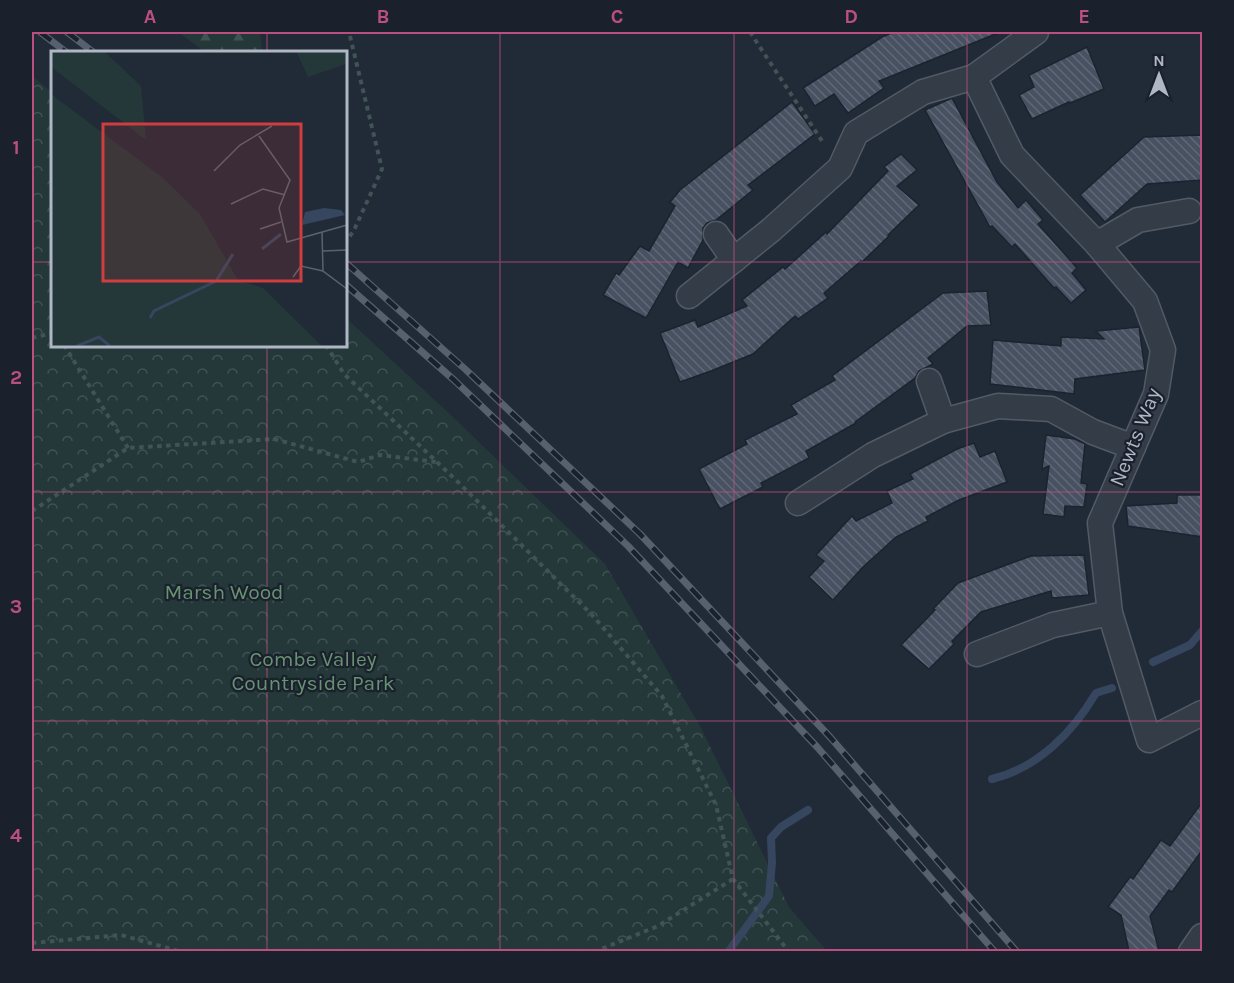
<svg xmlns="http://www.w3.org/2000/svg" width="1234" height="983" viewBox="0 0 1234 983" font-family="Karla,sans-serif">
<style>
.forest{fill:url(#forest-firs)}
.park{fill:url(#park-crowns)}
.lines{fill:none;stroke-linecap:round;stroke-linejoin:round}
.stream{stroke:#35465e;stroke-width:8}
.building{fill:url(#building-back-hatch);stroke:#1c232e;stroke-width:1.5}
.street-casing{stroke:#525a65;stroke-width:27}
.path{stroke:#415355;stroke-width:4;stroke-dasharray:4.5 4.5;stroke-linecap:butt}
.street{stroke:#343c47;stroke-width:24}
.rail-casing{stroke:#56606e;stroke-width:7}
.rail{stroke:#1a212c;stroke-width:4.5;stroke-dasharray:14;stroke-linecap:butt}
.grid{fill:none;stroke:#bb5080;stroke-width:1.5;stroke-opacity:0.55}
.labels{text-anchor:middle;stroke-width:4.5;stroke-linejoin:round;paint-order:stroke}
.street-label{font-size:21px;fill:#afb7c4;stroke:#1a212c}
.park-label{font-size:21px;fill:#679372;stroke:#1a212c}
.inset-river{fill:none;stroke:#35465e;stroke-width:3}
.inset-road{fill:none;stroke:#5a626f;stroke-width:1.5}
.view{fill:#d03d3f;fill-opacity:0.15;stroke:#d03d3f;stroke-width:3}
.inset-edge{fill:none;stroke:#afb7c4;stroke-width:3}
.neatline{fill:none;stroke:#bb5080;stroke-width:2}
.grid-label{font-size:20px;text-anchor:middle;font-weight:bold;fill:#bb5080}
</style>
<defs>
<pattern id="forest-firs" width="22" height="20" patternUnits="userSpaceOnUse" patternTransform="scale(1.5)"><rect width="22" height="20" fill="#243739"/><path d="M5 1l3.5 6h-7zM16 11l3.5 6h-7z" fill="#415254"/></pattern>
<pattern id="park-crowns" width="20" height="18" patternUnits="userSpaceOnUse" patternTransform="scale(1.5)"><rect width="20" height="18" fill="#243739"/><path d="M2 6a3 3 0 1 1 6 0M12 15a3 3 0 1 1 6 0" fill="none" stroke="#415254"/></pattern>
<pattern id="building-back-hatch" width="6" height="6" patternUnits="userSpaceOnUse" patternTransform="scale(1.5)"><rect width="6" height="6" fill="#475161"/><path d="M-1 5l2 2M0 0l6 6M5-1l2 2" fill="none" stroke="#5f6876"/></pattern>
</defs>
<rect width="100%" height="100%" fill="#212a37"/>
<!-- forest -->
<polygon class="forest" points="178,32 260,32 262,52 205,52"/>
<!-- park -->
<polygon class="park" points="32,76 52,92 52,345 345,345 345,317 453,417 605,564 701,728 789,907 827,951 32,951"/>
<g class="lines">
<!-- stream -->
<g class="stream">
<polyline points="1153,662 1190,645 1202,631"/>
<path d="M992 779C1038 768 1073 732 1096 693L1112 688"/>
<polyline points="728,952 769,896 772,863 771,838 781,827 808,810"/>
</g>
</g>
<!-- building -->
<g class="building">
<polygon points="894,32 998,33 879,81 884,88 848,113 834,94 815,106 803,88 882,37"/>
<polygon points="1087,47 1104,89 1070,103 1069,102 1032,119 1019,95 1034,87 1029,75"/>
<polygon points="952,98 997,182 1018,208 1026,200 1043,220 1038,224 1077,268 1072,273 1086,290 1071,303 1056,287 1054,288 1015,244 1012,247 992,226 990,227 925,110"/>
<polygon points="792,102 815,134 748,185 753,190 716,220 707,223 703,228 703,240 688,268 678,262 646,318 603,295 616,273 619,275 640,246 649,251 675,206 670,202 680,190"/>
<polygon points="1203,135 1203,180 1147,184 1105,222 1080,195 1144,137"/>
<polygon points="901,154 917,170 897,186 919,205 888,235 889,236 862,262 861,261 824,293 828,298 798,319 795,316 753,354 711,371 680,382 660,333 695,320 698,327 747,306 742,300 783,267 785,269 826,232 827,234 888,171 884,167"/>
<polygon points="987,291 991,325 967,326 928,358 933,364 919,371 915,378 855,422 856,423 806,451 809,458 761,483 763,487 720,509 699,469 747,444 745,440 797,414 791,405 835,380 832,376 943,293"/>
<polygon points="1139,327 1145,370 1075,379 1074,394 990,384 993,340 1061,346 1061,337 1104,339 1096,331"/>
<polygon points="1046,435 1075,439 1085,444 1081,483 1087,484 1084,507 1065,506 1064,517 1043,514 1049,466 1042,469"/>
<polygon points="974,443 980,457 995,451 1007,482 959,500 926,517 928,521 896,537 863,567 833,600 809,577 824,561 816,555 852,516 856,521 892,503 887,491 913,479 910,474 957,449"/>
<polygon points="1177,495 1203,495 1203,537 1128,526 1126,506 1177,503"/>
<polygon points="1084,555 1089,595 1052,598 1051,591 981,612 952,641 954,644 929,669 901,645 935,610 933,609 958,583 1031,556"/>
<polygon points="1203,801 1203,849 1172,892 1169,890 1150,916 1159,951 1129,951 1121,915 1108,907 1130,877 1133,879 1161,840 1170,846"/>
</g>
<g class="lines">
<!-- street casing -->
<g class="street-casing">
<g id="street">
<polyline points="974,77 1012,155 1097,244 1145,301 1163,350 1156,394 1100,523 1110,613 1149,740 1202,713"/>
<polyline points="716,234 734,260"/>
<polyline points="1097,244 1138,220 1189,211"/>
<polyline points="689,296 771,230 840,168 856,133 923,92 974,77 1036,32"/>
<polyline points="929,381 943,421"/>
<polyline points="798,503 873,455 943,421 998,406 1051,409 1093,432 1133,447"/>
<polyline points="977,654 1053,625 1110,613"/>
<polyline points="1191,952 1202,936"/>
</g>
</g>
<!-- path -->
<g class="path">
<polyline points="750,32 824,144"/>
<polyline points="345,244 355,228 382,169 349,32"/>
<polyline points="32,338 52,333"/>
<polyline points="64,345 128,448"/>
<polyline points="326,345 344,374 457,481 593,616 662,696 716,805 733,879 789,952"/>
<polyline points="32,511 128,448 274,439 358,462 380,455 436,462"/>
<polyline points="32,943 121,935 182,952"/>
<polyline points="594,952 658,926 733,879"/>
</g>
<!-- street -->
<use href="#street" class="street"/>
<!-- rail casing -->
<g class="rail-casing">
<g id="rail">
<polyline points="40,32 66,52"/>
<polyline points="67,32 93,52"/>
<polyline points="345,262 465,369 640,534 830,737 1017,952"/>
<polyline points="345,284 454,380 628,546 818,748 995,952"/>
</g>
</g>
<!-- rail -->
<use href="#rail" class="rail"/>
</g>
<!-- grid -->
<path class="grid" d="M267 32V52M500 32V952M734 32V952M967 32V952M32 262H52M345 262H1202M267 345V952M32 492H1202M32 721H1202"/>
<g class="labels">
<!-- street labels -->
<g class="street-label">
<text transform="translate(1135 437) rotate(-68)" y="7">Newts Way</text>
</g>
<!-- park labels -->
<g class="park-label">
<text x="224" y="599">Marsh Wood</text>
<text x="313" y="666">Combe Valley<tspan x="313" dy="24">Countryside Park</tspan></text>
</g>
</g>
<!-- overview -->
<g transform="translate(51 51)">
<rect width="296" height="296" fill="#212a37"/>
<path d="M0 0H53L90 35 95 89 0 16ZM245 0H295V13L257 26Z" fill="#243739"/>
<path d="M0 43 112 127 149 163 187 229 212 237 271 295H0Z" fill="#243739"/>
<path d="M273 157 290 159 294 164 251 174 254 161Z" fill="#35465e"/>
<path class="inset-river" d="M211 198 230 183M99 267 103 260 165 230 182 203M26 295 48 286 59 295"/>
<path class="inset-road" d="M208 85 239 129 228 157 236 191 296 174M163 120 189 94 221 75M180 153 212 138 234 144M209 178 230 171M271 181 272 220 296 238M272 200 296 199M242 226 250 215 272 220"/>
<path class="view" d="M52 73H250V230H52Z"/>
<rect width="296" height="296" class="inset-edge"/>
</g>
<!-- border -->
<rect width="1234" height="983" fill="none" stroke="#1a212c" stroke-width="66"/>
<!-- north arrow -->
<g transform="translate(1159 75)" stroke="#1a212c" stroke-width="4.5" paint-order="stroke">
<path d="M0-4.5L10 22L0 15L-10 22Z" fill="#afb7c4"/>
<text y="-9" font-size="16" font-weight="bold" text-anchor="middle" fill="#afb7c4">N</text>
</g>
<rect x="33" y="33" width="1168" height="917" class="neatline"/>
<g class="grid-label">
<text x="150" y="23">A</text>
<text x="383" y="23">B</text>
<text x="617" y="23">C</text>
<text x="851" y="23">D</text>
<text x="1084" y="23">E</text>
<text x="16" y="154">1</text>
<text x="16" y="384">2</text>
<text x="16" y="613">3</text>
<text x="16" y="842">4</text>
</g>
</svg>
